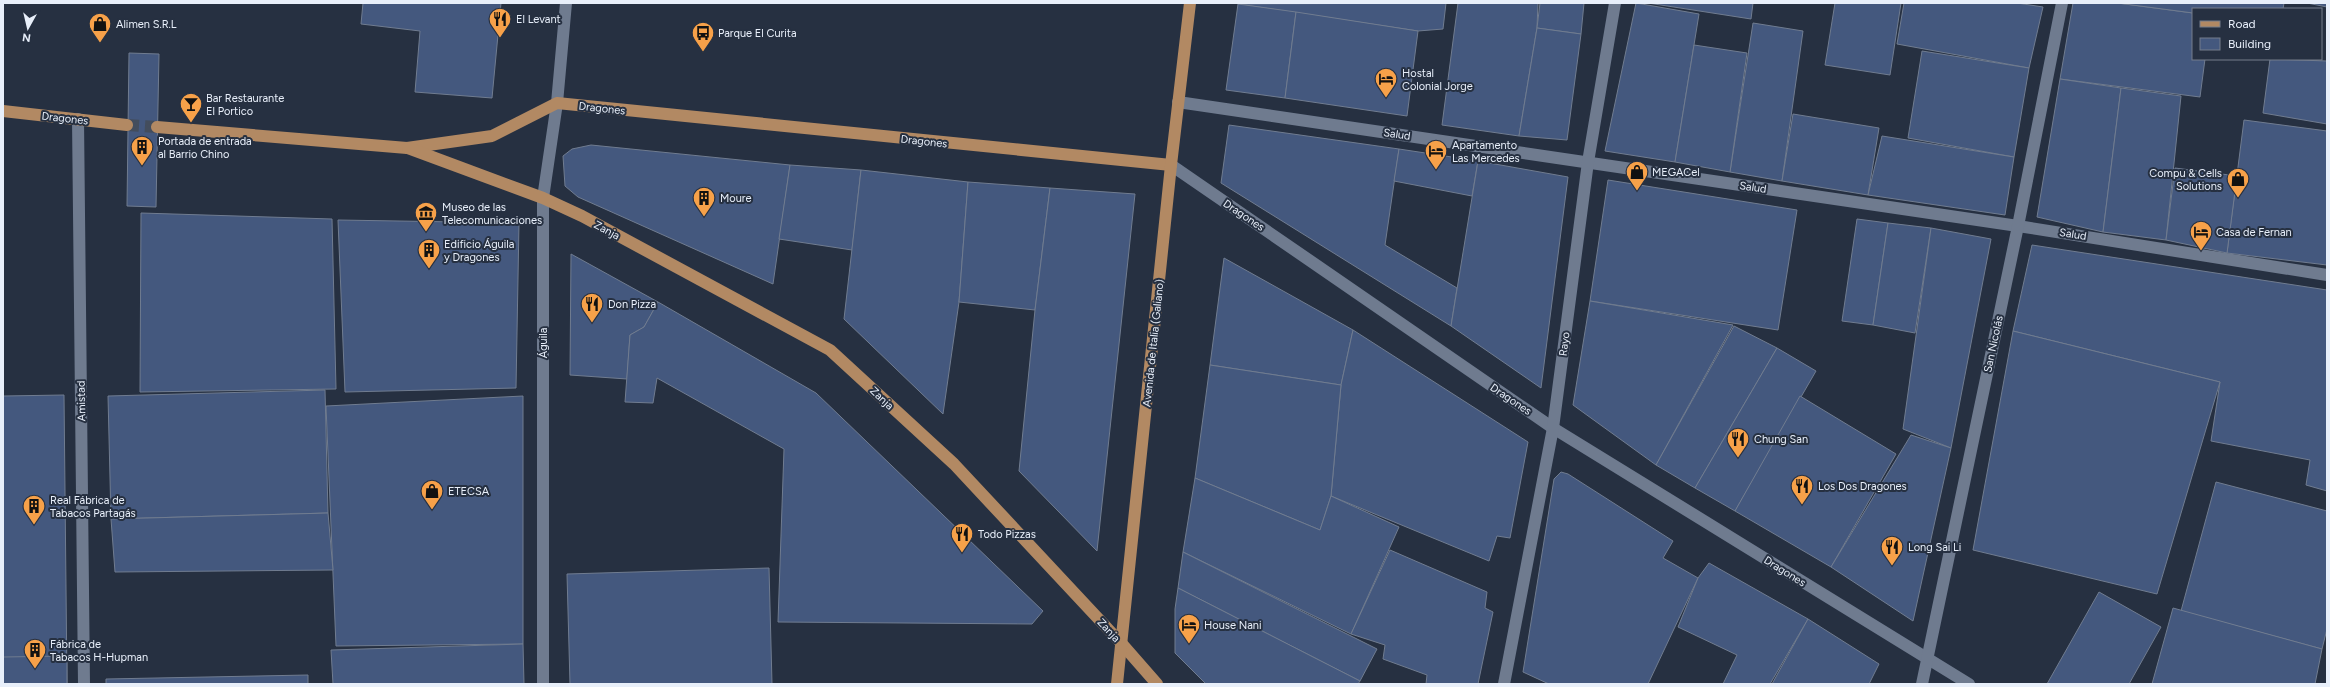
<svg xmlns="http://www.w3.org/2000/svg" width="2330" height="687" viewBox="0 0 2330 687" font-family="Figtree,sans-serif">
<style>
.building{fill:#44587e;stroke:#707c90}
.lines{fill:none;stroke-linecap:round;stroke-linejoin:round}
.major-tunnel{stroke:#434d5d;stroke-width:12;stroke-dasharray:12 6;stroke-linecap:butt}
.minor{stroke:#6f7b8f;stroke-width:12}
.major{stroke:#b28963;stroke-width:12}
.labels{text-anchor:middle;stroke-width:4;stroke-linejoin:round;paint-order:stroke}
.poi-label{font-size:11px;fill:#e8effa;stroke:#263041;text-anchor:start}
.street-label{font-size:11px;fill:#e8effa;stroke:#263041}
</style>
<rect width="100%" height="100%" fill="#263041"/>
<!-- building -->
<g class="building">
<polygon points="363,3 501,3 492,98 415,92 420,31 361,24"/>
<polygon points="1446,3 1443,29 1418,31 1238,4"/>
<polygon points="1458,3 1538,3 1537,28 1519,136 1442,125"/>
<polygon points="1540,3 1584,3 1581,34 1537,28"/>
<polygon points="1636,3 1699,14 1675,162 1605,151"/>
<polygon points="1648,3 1753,3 1751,19"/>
<polygon points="1835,3 1901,3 1890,75 1825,65"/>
<polygon points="1904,3 2017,3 2043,7 2029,68 1897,44"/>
<polygon points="2073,3 2118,3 2193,13 2193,59 2205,59 2200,97 2060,79"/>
<polygon points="2117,3 2284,3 2283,9 2193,9 2193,13"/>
<polygon points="2307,3 2327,3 2327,7"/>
<polygon points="1238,4 1296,12 1285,98 1226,90"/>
<polygon points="1296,12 1418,31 1407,116 1285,98"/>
<polygon points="1753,23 1803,31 1782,181 1730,172"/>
<polygon points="1537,28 1581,34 1567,140 1519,136"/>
<polygon points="1694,45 1747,53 1730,172 1675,162"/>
<polygon points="1922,51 2029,68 2014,157 1908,138"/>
<polygon points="129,53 159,54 156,207 127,206"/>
<polygon points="2270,59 2327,61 2327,124 2263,113"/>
<polygon points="2060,79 2121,88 2103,232 2037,217"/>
<polygon points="2121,88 2181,96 2166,240 2103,232"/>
<polygon points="1793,114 1879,128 1868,195 1782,181"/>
<polygon points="2244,120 2327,131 2327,265 2227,253"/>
<polygon points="1229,125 1399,149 1385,245 1457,288 1451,326 1221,183"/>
<polygon points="1882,136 2014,157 2005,215 1868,195"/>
<polygon points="591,145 790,165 773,284 578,197 565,186 563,156 572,149"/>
<polygon points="1399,149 1478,161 1472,196 1394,181"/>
<polygon points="1478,161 1568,177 1541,388 1451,326"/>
<polygon points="790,165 861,170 852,250 779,239"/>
<polygon points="2175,168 2237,176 2227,253 2166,240"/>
<polygon points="861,170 968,182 959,302 943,414 844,319"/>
<polygon points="1608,180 1797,210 1778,330 1590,301"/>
<polygon points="968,182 1050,188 1035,310 959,302"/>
<polygon points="1050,188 1135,194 1097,551 1019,471 1035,310"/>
<polygon points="141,213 332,219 336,389 140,392"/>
<polygon points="1857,219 1888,223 1873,325 1842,321"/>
<polygon points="338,220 519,223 516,388 345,392"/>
<polygon points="1888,223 1931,228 1915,333 1873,325"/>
<polygon points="1931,228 1991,239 1951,448 1903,429"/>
<polygon points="2032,245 2327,290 2327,491 2306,485 2310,460 2211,441 2220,382 2013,331"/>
<polygon points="571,254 658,302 644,327 630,335 627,379 570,375"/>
<polygon points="1224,258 1353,330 1341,385 1210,365"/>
<polygon points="1590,301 1733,325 1656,465 1573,405"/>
<polygon points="658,302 816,393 1043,611 1032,624 778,622 784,449 657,378 653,403 625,402 630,335 644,327"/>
<polygon points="1734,326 1777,348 1695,488 1656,465"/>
<polygon points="1353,330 1528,442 1510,538 1497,536 1489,561 1331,496 1341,385"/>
<polygon points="2013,331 2220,382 2157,594 1973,550"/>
<polygon points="1777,348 1816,371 1735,511 1695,488"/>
<polygon points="1210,365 1341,385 1331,496 1320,530 1195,478"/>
<polygon points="325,390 328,513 111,519 108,396"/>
<polygon points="64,395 67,684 3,684 3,396"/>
<polygon points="523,396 523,644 336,646 326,406"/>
<polygon points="1800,396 1896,454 1831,567 1735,511"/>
<polygon points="1911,435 1951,448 1913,621 1831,567"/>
<polygon points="1561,472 1568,474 1673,541 1663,558 1698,578 1648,684 1549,684 1523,672 1554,479"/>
<polygon points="1195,478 1320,530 1331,496 1399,527 1351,634 1183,552"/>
<polygon points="2216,482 2327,511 2327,629 2322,649 2181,611"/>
<polygon points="328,513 333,570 115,572 111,519"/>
<polygon points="1390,550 1487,592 1485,608 1493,612 1478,684 1426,684 1427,675 1383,659 1385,645 1351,634"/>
<polygon points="1183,552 1377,649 1360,681 1178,588"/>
<polygon points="1709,563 1808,619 1770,684 1723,684 1737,655 1678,627 1698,578"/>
<polygon points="769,568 772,684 570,684 567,574"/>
<polygon points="1178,588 1360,681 1358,684 1206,684 1175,653 1175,609"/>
<polygon points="2099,592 2161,627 2129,684 2047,684"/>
<polygon points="2173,608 2322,649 2315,684 2152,684"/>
<polygon points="1808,619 1879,664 1869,684 1772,684"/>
<polygon points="523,644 524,684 333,684 331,650"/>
<polygon points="67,656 67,684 3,684 3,657"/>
<polygon points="308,675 308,684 106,684 106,679"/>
</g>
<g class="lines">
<!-- major-tunnel -->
<polyline class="major-tunnel" points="127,125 157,127"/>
<!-- minor -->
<g class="minor">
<polyline points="1178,102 2018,226 2327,275"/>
<polyline points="78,119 84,684"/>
<polyline points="1171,165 1553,428 1969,684"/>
<polyline points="543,684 543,198 557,103 566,3"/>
<polyline points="1504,684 1553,428 1588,162 1615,3"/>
<polyline points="1922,684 2018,226 2062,3"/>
</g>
<!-- major -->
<g class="major">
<polyline points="3,111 127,125"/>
<polyline points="157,127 407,148 492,136 557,103 1171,165"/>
<polyline points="408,148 543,198 582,216 830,350 954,464 1122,644 1157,684"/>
<polyline points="1117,684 1171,165 1190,3"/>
</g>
</g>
<!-- icons -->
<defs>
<g id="restaurant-pin" transform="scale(1.15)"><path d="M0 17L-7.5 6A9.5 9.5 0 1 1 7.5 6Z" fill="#f7a149" stroke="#263041"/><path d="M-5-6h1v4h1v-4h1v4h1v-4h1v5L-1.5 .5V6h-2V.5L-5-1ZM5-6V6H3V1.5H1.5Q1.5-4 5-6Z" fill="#111"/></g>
<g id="shop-pin" transform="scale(1.15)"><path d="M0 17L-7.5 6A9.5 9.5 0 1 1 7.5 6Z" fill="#f7a149" stroke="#263041"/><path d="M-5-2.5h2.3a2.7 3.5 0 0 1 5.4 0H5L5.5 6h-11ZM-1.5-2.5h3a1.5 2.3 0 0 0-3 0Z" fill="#111"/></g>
<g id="bus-pin" transform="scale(1.15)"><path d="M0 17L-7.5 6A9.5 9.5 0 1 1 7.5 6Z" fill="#f7a149" stroke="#263041"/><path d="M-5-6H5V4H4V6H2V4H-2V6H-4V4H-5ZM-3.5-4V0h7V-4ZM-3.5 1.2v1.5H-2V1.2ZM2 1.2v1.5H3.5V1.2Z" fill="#111"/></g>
<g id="hotel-pin" transform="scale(1.15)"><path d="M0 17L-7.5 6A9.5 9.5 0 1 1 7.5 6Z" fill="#f7a149" stroke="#263041"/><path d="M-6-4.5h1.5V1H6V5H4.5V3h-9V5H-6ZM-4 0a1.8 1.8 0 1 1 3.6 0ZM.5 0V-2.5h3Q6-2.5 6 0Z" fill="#111"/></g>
<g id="bar-pin" transform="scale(1.15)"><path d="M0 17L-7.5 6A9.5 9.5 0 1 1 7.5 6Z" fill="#f7a149" stroke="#263041"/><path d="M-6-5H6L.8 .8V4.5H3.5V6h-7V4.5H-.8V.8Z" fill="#111"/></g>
<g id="building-pin" transform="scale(1.15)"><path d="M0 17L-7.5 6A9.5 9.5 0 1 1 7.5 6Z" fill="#f7a149" stroke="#263041"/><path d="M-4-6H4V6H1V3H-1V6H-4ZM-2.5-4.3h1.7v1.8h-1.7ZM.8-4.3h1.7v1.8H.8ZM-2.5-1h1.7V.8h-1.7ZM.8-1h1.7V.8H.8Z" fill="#111"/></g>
<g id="museum-pin" transform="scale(1.15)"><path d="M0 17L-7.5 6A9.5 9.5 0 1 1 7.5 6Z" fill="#f7a149" stroke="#263041"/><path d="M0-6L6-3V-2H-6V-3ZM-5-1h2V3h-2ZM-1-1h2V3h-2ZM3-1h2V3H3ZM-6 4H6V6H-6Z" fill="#111"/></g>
</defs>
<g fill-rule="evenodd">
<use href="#restaurant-pin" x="500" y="19"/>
<use href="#shop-pin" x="100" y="24"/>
<use href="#bus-pin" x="703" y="33"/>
<use href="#hotel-pin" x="1386" y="79"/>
<use href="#bar-pin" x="191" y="104"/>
<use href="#building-pin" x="142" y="147"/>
<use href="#hotel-pin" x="1436" y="151"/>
<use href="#shop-pin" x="1637" y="172"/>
<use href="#shop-pin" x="2238" y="179"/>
<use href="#building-pin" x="704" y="198"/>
<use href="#museum-pin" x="426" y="213"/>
<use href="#hotel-pin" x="2201" y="232"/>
<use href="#building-pin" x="429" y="250"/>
<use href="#restaurant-pin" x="592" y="304"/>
<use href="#restaurant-pin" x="1738" y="439"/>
<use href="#restaurant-pin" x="1802" y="486"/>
<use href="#shop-pin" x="432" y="491"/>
<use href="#building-pin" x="34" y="506"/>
<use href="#restaurant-pin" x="962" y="534"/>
<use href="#restaurant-pin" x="1892" y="547"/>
<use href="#hotel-pin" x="1189" y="625"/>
<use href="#building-pin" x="35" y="650"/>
</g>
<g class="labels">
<!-- poi labels -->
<g class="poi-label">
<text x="516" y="23">El Levant</text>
<text x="116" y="28">Alimen S.R.L</text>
<text x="718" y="37">Parque El Curita</text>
<text x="1402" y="77">Hostal<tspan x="1402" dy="13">Colonial Jorge</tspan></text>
<text x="206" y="102">Bar Restaurante<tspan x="206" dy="13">El Portico</tspan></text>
<text x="158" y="145">Portada de entrada<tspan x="158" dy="13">al Barrio Chino</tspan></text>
<text x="1452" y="149">Apartamento<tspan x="1452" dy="13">Las Mercedes</tspan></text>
<text x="1652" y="176">MEGACel</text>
<text x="2222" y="177" text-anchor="end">Compu &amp; Cells<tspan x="2222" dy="13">Solutions</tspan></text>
<text x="720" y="202">Moure</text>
<text x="442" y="211">Museo de las<tspan x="442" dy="13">Telecomunicaciones</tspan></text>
<text x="2216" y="236">Casa de Fernan</text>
<text x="444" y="248">Edificio Águila<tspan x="444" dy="13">y Dragones</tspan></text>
<text x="608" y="308">Don Pizza</text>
<text x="1754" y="443">Chung San</text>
<text x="1818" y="490">Los Dos Dragones</text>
<text x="448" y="495">ETECSA</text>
<text x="50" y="504">Real Fábrica de<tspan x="50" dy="13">Tabacos Partagás</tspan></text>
<text x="978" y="538">Todo Pizzas</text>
<text x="1908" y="551">Long Sai Li</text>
<text x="1204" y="629">House Nani</text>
<text x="50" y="648">Fábrica de<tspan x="50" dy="13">Tabacos H-Hupman</tspan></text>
</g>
<!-- street labels -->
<g class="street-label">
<text transform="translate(602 108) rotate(6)" y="4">Dragones</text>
<text transform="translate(65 118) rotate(6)" y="4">Dragones</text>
<text transform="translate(1397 134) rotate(8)" y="4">Salud</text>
<text transform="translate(924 141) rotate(6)" y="4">Dragones</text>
<text transform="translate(1753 187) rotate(8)" y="4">Salud</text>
<text transform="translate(1244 215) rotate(34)" y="4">Dragones</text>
<text transform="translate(607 230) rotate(28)" y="4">Zanja</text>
<text transform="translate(2073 234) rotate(9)" y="4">Salud</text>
<text transform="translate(543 343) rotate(-90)" y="4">Águila</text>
<text transform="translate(1153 343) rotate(-84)" y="4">Avenida de Italia (Galiano)</text>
<text transform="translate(1564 344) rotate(-83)" y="4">Rayo</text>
<text transform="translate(1993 344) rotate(-78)" y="4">San Nicolás</text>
<text transform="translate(882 398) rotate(43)" y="4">Zanja</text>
<text transform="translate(1511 399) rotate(34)" y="4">Dragones</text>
<text transform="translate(81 401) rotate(-91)" y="4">Amistad</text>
<text transform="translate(1785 571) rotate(32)" y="4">Dragones</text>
<text transform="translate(1109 630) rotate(47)" y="4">Zanja</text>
</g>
</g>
<!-- border -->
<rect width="2330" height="687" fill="none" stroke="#e8effa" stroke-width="8"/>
<!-- legend -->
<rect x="2192" y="8" width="130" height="52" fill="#263041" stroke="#747c8b"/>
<rect x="2200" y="21" width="20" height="6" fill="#b28963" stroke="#747c8b"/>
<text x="2228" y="28" font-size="12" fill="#e8effa">Road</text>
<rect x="2200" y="38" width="20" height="12" fill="#44587e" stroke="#747c8b"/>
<text x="2228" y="48" font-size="12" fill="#e8effa">Building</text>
<!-- north arrow -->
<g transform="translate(28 28) rotate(188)" stroke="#263041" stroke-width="3" paint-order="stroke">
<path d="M0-3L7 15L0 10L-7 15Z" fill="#e8effa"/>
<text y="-6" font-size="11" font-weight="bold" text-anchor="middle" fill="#e8effa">N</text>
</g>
</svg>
